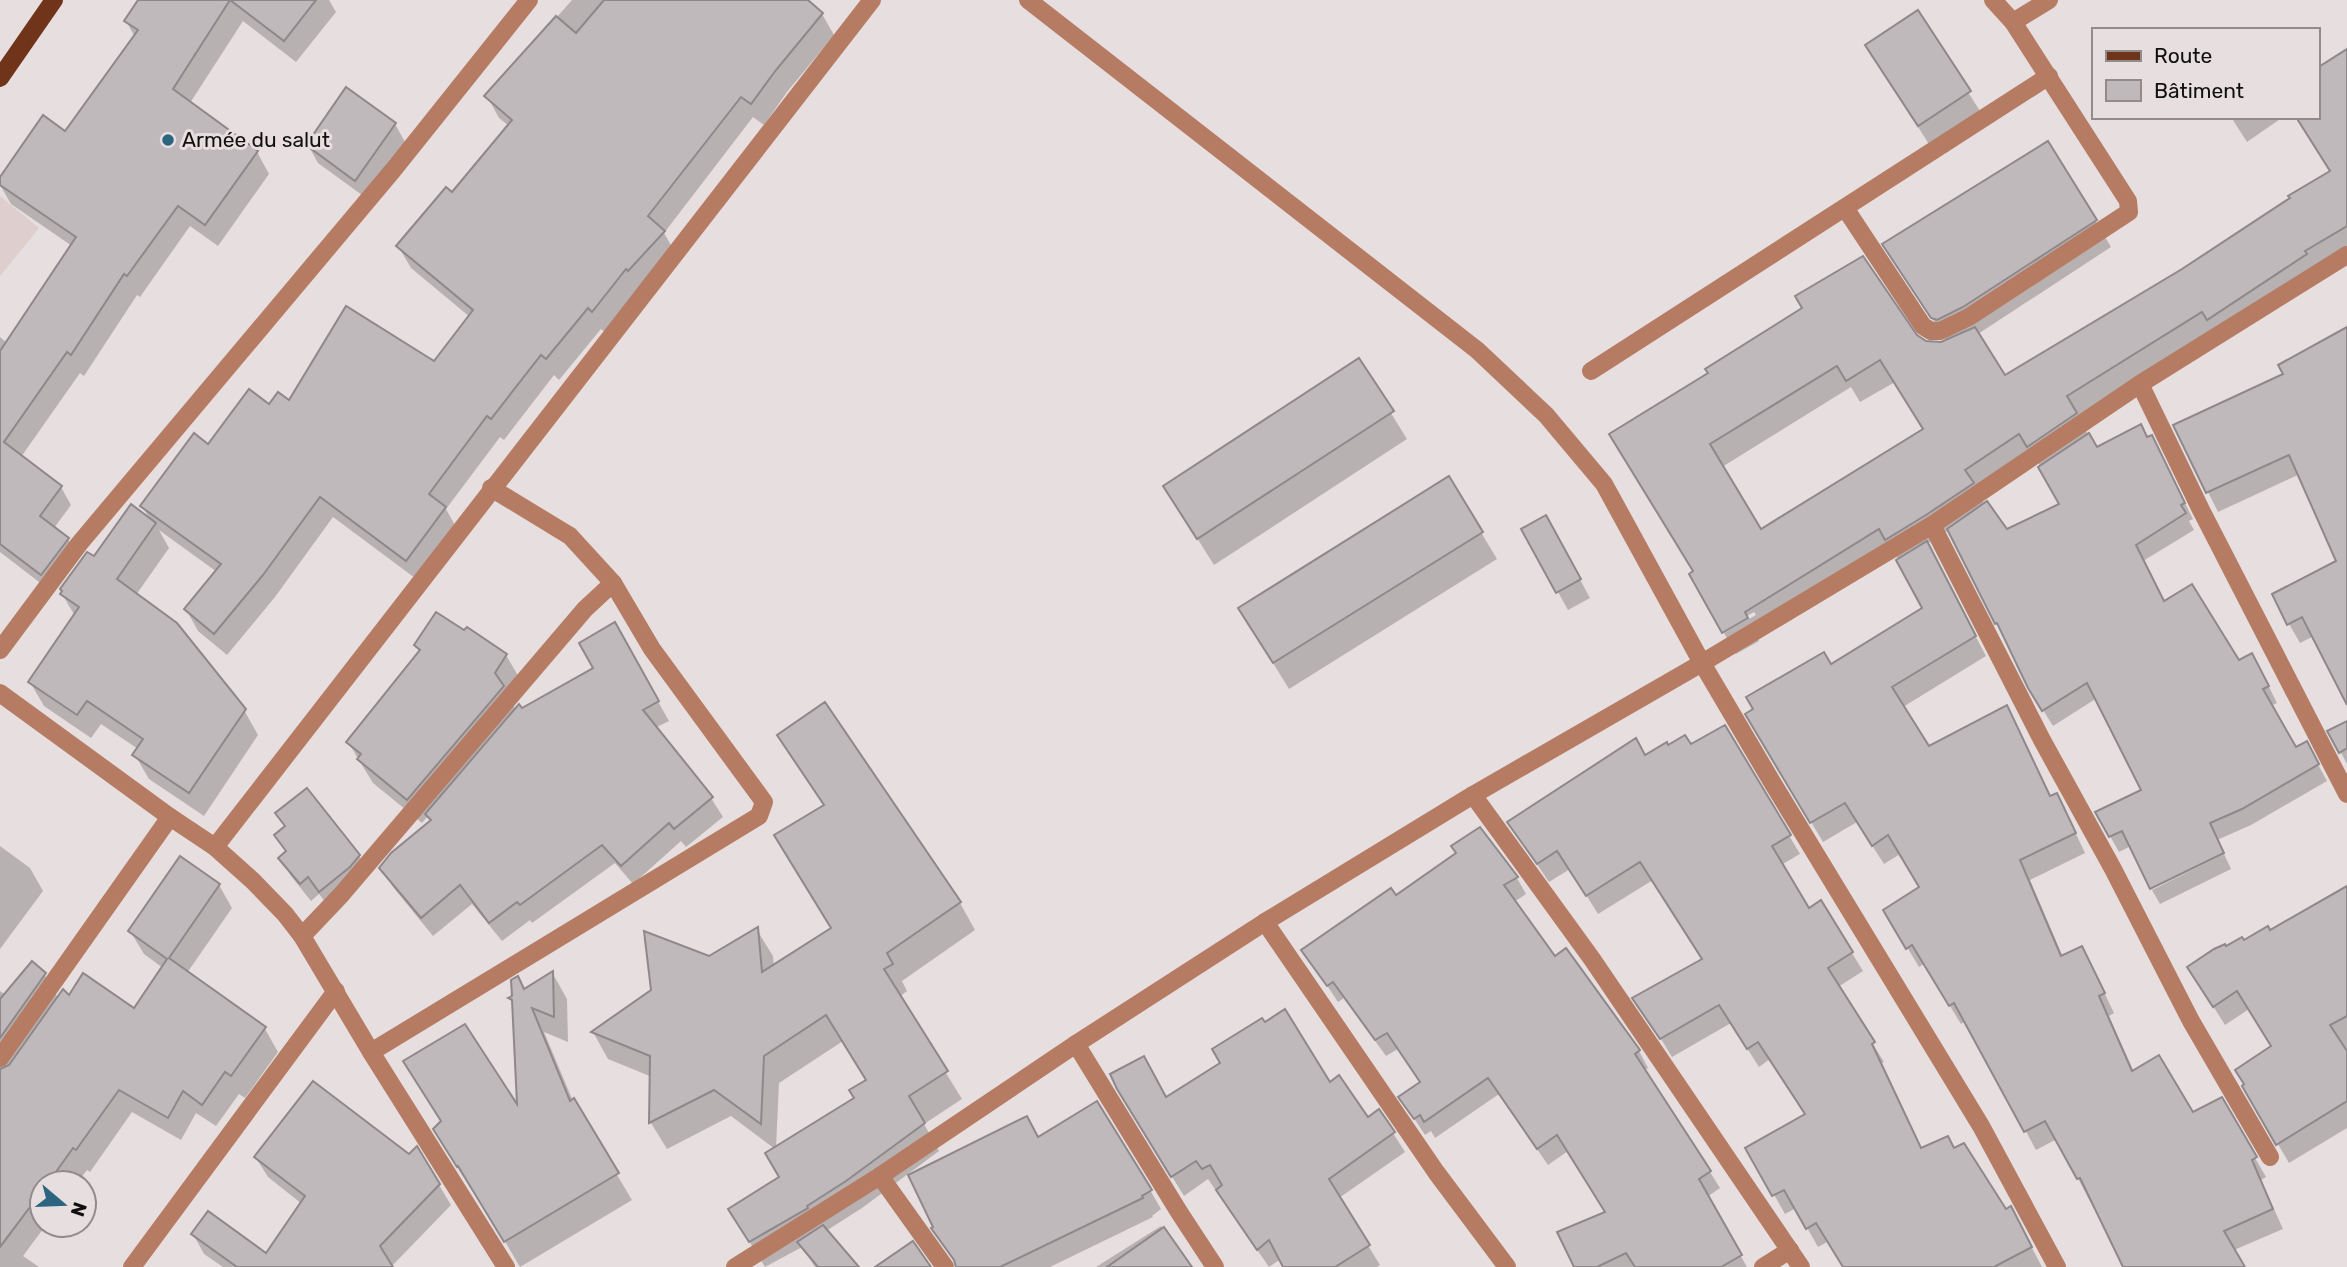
<svg xmlns="http://www.w3.org/2000/svg" width="2347" height="1267" viewBox="0 0 2347 1267" font-family="Rubik,sans-serif">
<style>
.built{fill:#decece}
.shadow{fill:#0003;fill-rule:evenodd}
.building{fill:#bfb9bc;stroke:#8e888b;stroke-width:2;fill-rule:evenodd}
.lines{fill:none;stroke-linecap:round;stroke-linejoin:round}
.minor{stroke:#b67b63;stroke-width:18}
.primary{stroke:#6f3419;stroke-width:18}
.poi-dot{fill:#2c657f;stroke:#e6dedf;stroke-width:2.5}
.labels{text-anchor:middle;stroke-width:6;stroke-linejoin:round;paint-order:stroke}
.poi-label{font-size:21px;fill:#110f0f;stroke:#e6dedf;text-anchor:start}
</style>
<rect width="100%" height="100%" fill="#e6dedf"/>
<!-- built -->
<polygon class="built" points="0,196 39,228 0,276"/>
<!-- shadow -->
<g class="shadow">
<polygon points="140,0 329,0 336,12 296,62 243,21 190,103 257,152 269,174 218,246 190,226 140,297 137,295 84,376 80,373 21,457 61,487 71,505 54,528 68,539 78,557 52,592 0,552 0,337 7,343 72,246 11,204 0,185 0,180 65,133 135,37 126,21"/>
<polygon points="572,0 805,0 822,14 834,35 787,92 764,125 753,117 664,233 676,254 605,332 601,329 559,380 554,375 504,440 500,437 446,509 457,529 419,581 333,517 275,597 227,655 198,631 186,609 217,572 159,530 169,548 136,595 244,710 258,735 204,816 149,779 135,755 138,749 101,724 91,738 44,706 30,682 75,616 62,594 94,559 151,521 142,506 208,446 270,406 434,363 470,317 411,268 398,246 452,195 509,126 499,118 487,96"/>
<polygon points="1918,13 1985,119 1934,152 1883,72"/>
<path d="M2347 51V256L2079 419 2097 449 2147 439 2160 453 2193 519 2189 521 2194 530 2143 561 2164 603 2238 662 2261 671 2277 703 2271 706 2295 749 2315 759 2327 781 2251 825 2217 840 2131 846 2119 852 2097 813 2144 791 2097 698 2053 726 2040 705 1949 530 1927 544 1986 656 1903 707 1928 748 2007 707 2051 798 2067 815 2085 853 2030 880 2063 957 2092 967 2114 1013 2109 1016 2134 1072 2192 1114 2221 1099 2266 1177 2261 1180 2283 1229 2234 1250 2243 1267H2125L2057 1139 2036 1150 1966 1021 1961 1024 1924 964 1919 967 1885 910 1921 888 1900 854 1884 864 1857 822 1823 842 1747 714 1924 609 1893 550 1756 635 1759 641 1736 654 1724 633 1756 615 1754 612 1723 630 1695 572 1611 434 1915 337 1925 343 1941 344 1947 341 1900 271 2095 220 2111 247 1978 334 2005 377 2183 270 2332 173 2317 117ZM1895 382 1925 430 1761 531 1722 467 1851 387 1860 402ZM2034 455 2061 504 2007 531 1985 505 1978 492Z"/>
<polygon points="2231,117 2283,117 2247,142"/>
<polygon points="395,124 405,142 366,198 318,163 308,145"/>
<polygon points="2347,335 2347,681 2314,636 2300,643 2289,624 2338,562 2300,474 2218,512 2175,426 2286,375"/>
<polygon points="1358,360 1407,439 1214,565 1165,487"/>
<polygon points="1449,479 1497,559 1289,689 1256,635"/>
<polygon points="1523,529 1556,535 1590,598 1568,610"/>
<polygon points="615,625 669,721 655,728 711,798 723,817 686,847 681,841 633,884 615,863 532,923 530,920 502,941 472,904 433,936 393,887 381,868 431,822 428,816 422,823 373,783 348,742 420,653 416,645 506,655 520,679 509,697 516,710 522,710 595,669"/>
<polygon points="2347,723 2347,764 2330,732"/>
<polygon points="1725,727 1800,854 1781,865 1809,910 1852,953 1863,971 1838,987 1884,1062 1881,1064 1922,1150 1954,1150 2021,1227 2042,1267 1844,1267 1829,1241 1818,1247 1796,1208 1785,1214 1748,1149 1807,1115 1770,1059 1759,1067 1731,1023 1672,1057 1647,1016 1704,960 1653,880 1598,914 1570,869 1549,882 1509,823 1645,757 1668,748 1690,746"/>
<path d="M779 735 960 903 975 930 902 981 907 991 899 997 962 1099 924 1124 939 1151 862 1208 826 1231 856 1267H815L802 1247 765 1267 746 1236 781 1178 775 1149 731 1116 667 1149 651 1123 652 1077 608 1059 593 1032 709 958 757 930 773 956 774 967 833 929 825 807ZM843 1041 867 1081 856 1099 776 1148 779 1083Z"/>
<polygon points="277,814 359,856 369,874 330,908 319,894 311,901 291,876 281,858 287,853 276,835 286,828"/>
<polygon points="0,846 30,868 43,891 0,949"/>
<polygon points="2224,854 2231,869 2160,904 2152,890"/>
<polygon points="1517,878 1526,894 1514,902 1554,958 1566,950 1639,1051 1648,1068 1644,1071 1710,1172 1720,1188 1707,1197 1747,1267 1576,1267 1607,1213 1568,1151 1548,1165 1499,1094 1435,1138 1431,1131 1425,1135 1400,1097 1421,1083 1398,1049 1386,1056 1344,998 1338,1002 1304,951 1396,898"/>
<polygon points="219,885 232,908 187,973 265,1029 278,1052 245,1098 239,1094 216,1126 196,1113 181,1140 132,1112 90,1172 87,1170 77,1183 42,1183 42,1225 46,1225 23,1256 39,1267 0,1267 0,991 6,995 44,974 58,998 70,997 135,1010 163,968 144,954 130,931"/>
<polygon points="2347,888 2347,1128 2289,1163 2244,1086 2273,1047 2249,1009 2225,1025 2201,987 2225,949 2269,932"/>
<polygon points="553,974 567,999 568,1042 544,1032 573,1101 632,1200 520,1267 475,1191 473,1192 450,1156 519,1111 514,1005 510,999"/>
<polygon points="1329,1084 1368,1119 1393,1133 1405,1152 1339,1198 1380,1265 1377,1267 1285,1267 1281,1259 1269,1267 1208,1179 1184,1196 1130,1109 1166,1099"/>
<polygon points="1038,1139 1150,1190 1161,1209 1152,1216 1153,1217 1050,1267 958,1267 934,1229"/>
<polygon points="256,1158 439,1185 451,1205 391,1267 223,1267 204,1254 193,1234 267,1256 302,1204 268,1177"/>
<polygon points="1161,1226 1190,1267 1096,1267"/>
</g>
<!-- building -->
<g class="building">
<polygon points="138,0 316,0 284,41 230,0 173,89 258,151 205,225 178,206 127,276 124,274 71,355 67,352 4,442 62,486 40,516 69,538 41,575 0,544 0,351 76,237 0,185 0,177 43,115 65,131 138,30 124,21"/>
<polygon points="604,0 808,0 823,13 776,70 751,104 741,97 648,216 665,231 628,271 626,269 592,312 588,308 546,359 541,355 491,419 487,416 429,494 446,507 406,561 320,497 263,575 214,634 184,609 221,564 140,506 194,433 208,444 249,389 269,404 278,392 289,400 346,306 434,361 473,310 396,246 446,187 452,192 512,120 484,96 556,16 576,33"/>
<polygon points="1918,10 1971,91 1918,126 1865,45"/>
<path d="M2347 49V226L2305 251 2307 254 2207 320 2202 312 2067 396 2077 413 2027 447 2019 434 1965 470 1974 483 1926 515 1885 540 1879 529 1745 612 1748 618 1722 633 1689 574 1693 571 1609 434 1708 373 1705 369 1802 308 1795 296 1863 256 1917 335 1926 341 1941 342 1975 327 2005 375 2182 269 2290 198 2288 196 2330 171 2296 117H2317V68ZM1880 360 1923 429 1761 529 1710 444 1837 366 1846 381Z"/>
<polygon points="346,87 396,123 355,181 306,145"/>
<polygon points="2048,141 2097,220 1963,307 1937,320 1931,318 1882,244"/>
<polygon points="2347,327 2347,705 2302,617 2287,625 2272,594 2336,561 2289,455 2206,493 2173,425 2283,374 2278,365"/>
<polygon points="1359,358 1394,411 1197,539 1163,486"/>
<polygon points="2141,424 2147,437 2152,435 2185,503 2181,505 2186,513 2136,545 2164,601 2192,584 2239,660 2252,653 2269,686 2263,689 2296,747 2307,741 2319,764 2242,809 2210,823 2224,853 2150,889 2122,831 2109,837 2095,812 2141,790 2087,683 2042,711 2028,688 1997,623 1995,624 1947,529 1987,501 2007,529 2059,504 2038,467 2089,433 2097,447"/>
<polygon points="1449,476 1483,532 1273,663 1238,608"/>
<polygon points="131,504 156,523 117,579 177,623 246,709 189,793 132,755 143,739 87,701 77,715 28,682 79,607 60,594 62,591 60,589 87,552 94,556"/>
<polygon points="1546,515 1581,579 1556,593 1521,529"/>
<polygon points="1927,541 1976,636 1892,687 1929,746 2007,705 2050,796 2057,793 2076,833 2020,860 2061,956 2082,946 2105,993 2099,996 2132,1071 2159,1055 2193,1112 2222,1097 2257,1157 2252,1160 2273,1209 2224,1231 2245,1267 2123,1267 2080,1178 2077,1179 2045,1121 2024,1132 1954,1003 1949,1006 1912,945 1906,949 1883,910 1919,887 1888,835 1872,846 1845,803 1810,823 1745,714 1753,709 1746,697 1824,652 1831,664 1922,608 1896,560"/>
<polygon points="436,612 464,630 467,627 507,654 495,673 504,686 407,800 357,759 361,754 346,742 420,650 414,645"/>
<polygon points="615,622 659,701 643,710 713,797 674,829 669,823 621,866 602,845 520,905 517,902 489,923 460,885 421,918 379,868 391,853 431,820 425,814 519,704 522,708 593,668 579,643"/>
<polygon points="825,702 961,902 887,953 893,964 884,969 948,1071 909,1096 925,1123 846,1181 807,1206 808,1208 749,1242 728,1209 779,1177 765,1153 854,1098 849,1090 866,1080 826,1015 764,1056 761,1124 714,1090 649,1123 650,1056 591,1032 651,990 644,931 709,956 758,927 762,972 831,928 774,835 824,805 777,735"/>
<polygon points="2347,721 2347,748 2339,753 2327,731"/>
<polygon points="1725,725 1791,835 1772,846 1809,908 1821,900 1853,952 1828,968 1875,1042 1872,1044 1921,1148 1948,1136 1954,1148 1964,1143 2006,1209 2011,1206 2032,1247 1994,1267 1843,1267 1816,1223 1806,1229 1784,1190 1772,1196 1745,1148 1805,1114 1758,1042 1747,1049 1719,1005 1660,1039 1632,998 1702,959 1640,862 1586,896 1557,851 1537,864 1507,822 1636,738 1645,755 1667,742 1668,745 1685,735 1691,744"/>
<polygon points="307,788 360,855 350,867 319,892 308,877 300,884 278,858 286,851 274,835 285,826 275,813"/>
<polygon points="1480,827 1518,877 1504,885 1555,956 1566,948 1640,1050 1635,1054 1711,1171 1699,1179 1742,1255 1721,1267 1635,1267 1626,1253 1597,1267 1574,1267 1557,1232 1605,1212 1557,1135 1537,1149 1488,1078 1424,1122 1420,1115 1414,1119 1398,1097 1420,1082 1387,1033 1375,1040 1333,982 1327,986 1301,950 1391,888 1396,895 1456,853 1451,846"/>
<polygon points="180,856 220,884 169,958 266,1027 231,1076 225,1072 202,1105 183,1091 168,1118 119,1090 76,1150 73,1148 48,1183 42,1183 42,1191 0,1247 0,1069 9,1065 63,989 69,995 83,973 134,1008 167,959 128,931"/>
<polygon points="2347,886 2347,1016 2330,1025 2347,1051 2347,1101 2276,1145 2242,1086 2244,1084 2235,1070 2271,1046 2237,991 2213,1007 2187,967 2214,949 2225,944 2226,946 2242,937 2244,940 2268,926 2270,930"/>
<polygon points="32,961 46,973 0,1038 0,999"/>
<polygon points="553,971 554,1017 532,1008 570,1101 574,1098 619,1173 504,1242 458,1166 457,1167 433,1129 441,1121 403,1061 465,1024 517,1104 512,1000 508,998 512,996 511,980 518,976 524,989"/>
<polygon points="1285,1009 1330,1082 1339,1075 1368,1117 1379,1109 1395,1132 1329,1179 1370,1245 1335,1267 1283,1267 1269,1240 1257,1250 1216,1190 1222,1185 1210,1165 1202,1169 1196,1161 1171,1177 1117,1089 1110,1074 1144,1056 1166,1097 1220,1063 1212,1049 1262,1018 1265,1022"/>
<polygon points="313,1081 409,1154 417,1146 440,1184 380,1246 393,1267 237,1267 191,1234 208,1211 266,1253 305,1196 254,1157"/>
<polygon points="1097,1101 1152,1190 1142,1196 1143,1198 1000,1267 956,1267 954,1260 931,1228 933,1227 908,1175 1027,1116 1038,1137"/>
<polygon points="823,1225 859,1267 818,1267 797,1242"/>
<polygon points="1164,1227 1192,1267 1107,1267"/>
<polygon points="913,1241 931,1267 875,1267"/>
</g>
<g class="lines">
<!-- minor -->
<g class="minor">
<polyline points="1028,0 1477,350 1546,415 1604,484 1702,663 1772,782 1981,1126 2057,1267"/>
<polyline points="2013,22 2049,0"/>
<polyline points="1845,208 1923,326 1931,331 1940,331 1969,317 2129,212 2128,201 2013,22 1993,0"/>
<polyline points="1591,371 2049,76"/>
<polyline points="2140,384 2201,510 2347,794"/>
<polyline points="1932,525 2042,740 2113,869 2191,1021 2270,1157"/>
<polyline points="0,650 79,544 394,169 529,0"/>
<polyline points="0,693 170,817 215,847 253,881 285,914 302,936 371,1052 506,1267"/>
<polyline points="1473,795 1592,959 1801,1267"/>
<polyline points="215,847 872,0"/>
<polyline points="1265,922 1436,1172 1507,1267"/>
<polyline points="302,936 341,895 585,609 613,583"/>
<polyline points="1076,1044 1179,1212 1215,1267"/>
<polyline points="371,1052 759,816 764,802 652,649 613,583 570,536 491,488"/>
<polyline points="0,1058 170,817"/>
<polyline points="880,1176 945,1267"/>
<polyline points="132,1267 336,991"/>
<polyline points="735,1267 880,1176 1076,1044 1265,922 1473,795 1702,663 1932,525 2140,384 2347,255"/>
<polyline points="1763,1267 1790,1250"/>
</g>
<!-- primary -->
<polyline class="primary" points="0,78 54,0"/>
</g>
<!-- markers -->
<circle class="poi-dot" cx="168" cy="140" r="7"/>
<g class="labels">
<!-- poi labels -->
<g class="poi-label">
<text x="182" y="147">Armée du salut</text>
</g>
</g>
<!-- legend -->
<rect x="2092" y="28" width="228" height="91" fill="#e6dedf" stroke="#918b8c" stroke-width="2"/>
<rect x="2106" y="51" width="35" height="10" fill="#6f3419" stroke="#918b8c" stroke-width="2"/>
<text x="2154" y="63" font-size="21" fill="#110f0f">Route</text>
<rect x="2106" y="80" width="35" height="21" fill="#bfb9bc" stroke="#918b8c" stroke-width="2"/>
<text x="2154" y="98" font-size="21" fill="#110f0f">Bâtiment</text>
<!-- north arrow -->
<g transform="translate(63 1204) rotate(109)"><circle r="33" fill="#e6dedf" stroke="#918b8c" stroke-width="2"/>
<path d="M0-5L12 26L0 18L-12 26Z" fill="#2c657f"/>
<text y="-10" font-size="19" font-weight="bold" text-anchor="middle" fill="#110f0f">N</text>
</g>
</svg>
